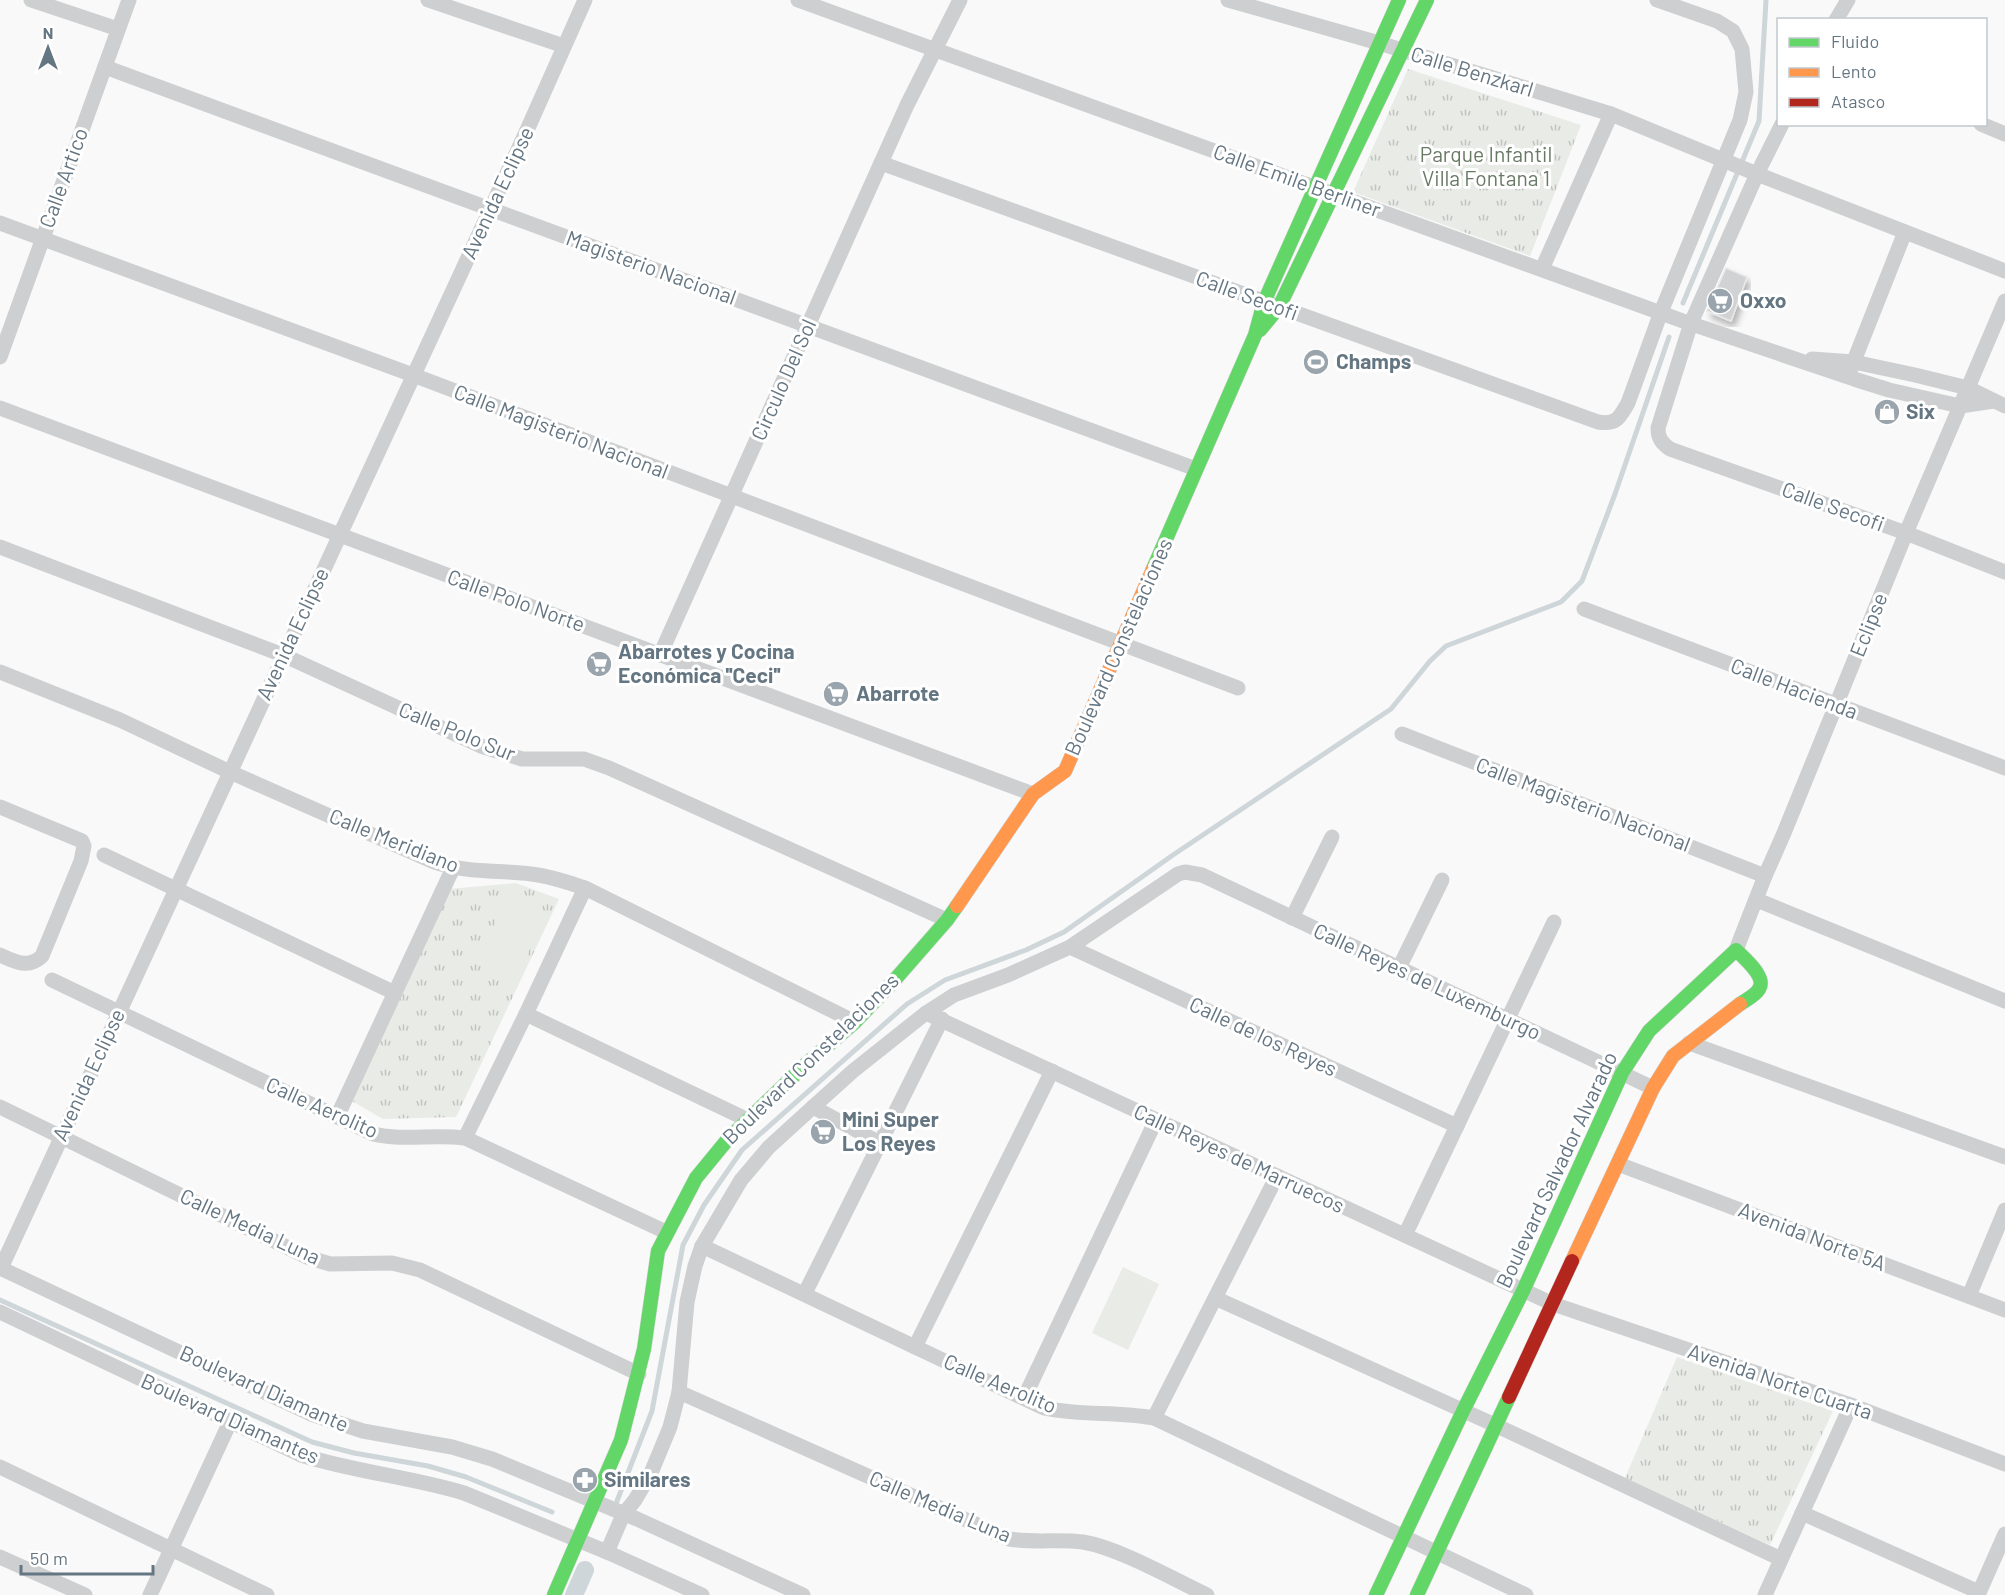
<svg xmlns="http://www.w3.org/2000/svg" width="2005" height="1595" viewBox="0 0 2005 1595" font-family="Barlow,sans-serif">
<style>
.grass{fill:url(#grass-tufts)}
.pitch{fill:#e8ebe6}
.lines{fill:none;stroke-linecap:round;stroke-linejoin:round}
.stream{stroke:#ced6d9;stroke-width:5}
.canal{stroke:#ced6d9;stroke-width:18}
.building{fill:#d0d2d3;stroke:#e8e8e8;stroke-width:1.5;filter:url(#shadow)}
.fast-casing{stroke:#d5d6d7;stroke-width:15}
.slow-casing{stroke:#d5d6d7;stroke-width:15}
.jam-casing{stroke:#d5d6d7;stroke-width:15}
.street{stroke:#cecfd0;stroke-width:15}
.fast{stroke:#63d668;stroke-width:14}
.slow{stroke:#ff974d;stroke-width:14}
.jam{stroke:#b3261e;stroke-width:14}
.labels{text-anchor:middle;stroke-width:6;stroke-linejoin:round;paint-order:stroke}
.street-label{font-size:21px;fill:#657683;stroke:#fff}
.park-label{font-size:21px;fill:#687a64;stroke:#fff}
.poi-label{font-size:21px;font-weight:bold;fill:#657683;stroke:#fff;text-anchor:start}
</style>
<defs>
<pattern id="grass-tufts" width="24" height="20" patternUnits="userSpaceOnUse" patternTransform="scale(1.5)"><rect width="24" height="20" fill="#e8ebe6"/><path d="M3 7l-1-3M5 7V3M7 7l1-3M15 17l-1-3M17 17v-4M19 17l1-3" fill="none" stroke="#c0c3c0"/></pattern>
<filter id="shadow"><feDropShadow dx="3.5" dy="6" stdDeviation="3" flood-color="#0004"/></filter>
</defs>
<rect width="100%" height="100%" fill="#f9f9f9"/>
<!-- grass -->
<g class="grass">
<polygon points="1408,69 1581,125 1530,256 1353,192"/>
<polygon points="516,883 559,899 456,1117 383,1119 352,1101 449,889"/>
<polygon points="1677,1357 1833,1411 1770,1545 1625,1478"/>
</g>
<!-- pitch -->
<g class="pitch">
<polygon points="506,900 546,915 515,980 477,963"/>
<polygon points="1123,1267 1159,1284 1128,1350 1092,1333"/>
</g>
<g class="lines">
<!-- stream -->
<g class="stream">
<polyline points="1683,303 1759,121 1766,0"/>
<polyline points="0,1300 312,1442 354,1453 428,1466 466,1477 552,1512"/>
<polyline points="617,1501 652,1411 683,1245 704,1205 742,1150 907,1004 945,980 1026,950 1064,932 1173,855 1391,709 1430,661 1446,646 1561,602 1582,581 1615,494 1669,337"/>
</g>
<!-- canal -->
<polyline class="canal" points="574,1595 585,1570"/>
</g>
<!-- building -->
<polygon class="building" points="1726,268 1747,277 1731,321 1707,311"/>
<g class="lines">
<!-- fast casing -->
<g class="fast-casing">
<g id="fast">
<polyline points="1260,330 1279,307 1427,0"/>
<polyline points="1153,569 1255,335 1264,302 1399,0"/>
<polyline points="554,1595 621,1440 644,1349 658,1251 696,1178 728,1139 804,1066 855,1022 892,983 947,920 957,906"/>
<path d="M1376 1595 1463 1411 1523 1291 1622 1073 1649 1031 1736 950C1744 958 1767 977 1759 989 1756 995 1746 1000 1740 1004"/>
<polyline points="1417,1595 1509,1397"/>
</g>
</g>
<!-- slow casing -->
<g class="slow-casing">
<g id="slow">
<polyline points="957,906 1033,794 1065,771 1153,569"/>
<polyline points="1572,1261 1653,1088 1673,1056 1740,1004"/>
</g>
</g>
<!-- jam casing -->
<g class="jam-casing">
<polyline id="jam" points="1509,1397 1572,1261"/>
</g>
<!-- street -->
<g class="street">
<polyline points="31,0 118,29"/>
<polyline points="428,0 564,46"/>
<polyline points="798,0 1683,321 1854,379 1889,390 1960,406 1994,401"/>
<polyline points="1228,0 1379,43 1611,114 1757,174 2005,271"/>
<polyline points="1836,20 1848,0"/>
<polyline points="105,67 1196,469"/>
<path d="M1782 124 1757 174 1691 323 1658 428C1658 439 1662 443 1670 449L1906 533 2005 572"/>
<polyline points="1981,124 2005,134"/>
<path d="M881 163 1598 422C1617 425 1619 418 1628 403L1661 312 1740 120 1746 92 1742 49 1733 31 1717 21 1657 0"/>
<polyline points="0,223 413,375 1238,688"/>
<polyline points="1542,269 1611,114"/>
<polyline points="0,357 129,0"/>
<polyline points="1812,359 1854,362 1915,375 1968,388 2005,406"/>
<polyline points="1850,371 1905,232"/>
<polyline points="0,408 1033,794"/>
<polyline points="0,547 283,655 481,746 522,759 584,759 609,768 947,920"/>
<polyline points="1584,609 2005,768"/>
<polyline points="660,655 907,105 960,0"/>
<path d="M0 672 120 720 230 772 434 862C466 873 498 870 531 874 550 876 567 882 585 888L855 1022"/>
<polyline points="1402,734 1765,876"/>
<path d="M0 807 82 841 84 846 81 861 42 956C29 969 15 962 0 955"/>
<polyline points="104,855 395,993"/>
<polyline points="1757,900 2005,1001"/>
<polyline points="1292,918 1332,837"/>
<polyline points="1070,947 1457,1126"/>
<polyline points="1736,950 1765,876 1784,833 1906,533 2005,301"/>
<polyline points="1399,968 1442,880"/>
<path d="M52 980 373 1134C404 1141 434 1134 465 1138L666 1232"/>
<polyline points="926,1013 1553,1304 1851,1405 2005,1464"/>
<polyline points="526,1014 748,1120"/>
<polyline points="1689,1043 2005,1157"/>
<polyline points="0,1107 307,1257 330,1264 392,1263 420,1270 639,1374"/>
<polyline points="813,1107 880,1143"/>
<polyline points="337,1117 453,868"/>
<polyline points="465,1138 526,1014 585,888"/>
<polyline points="1618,1164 2005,1310"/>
<polyline points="1405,1235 1554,922"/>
<path d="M702 1246 1044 1408C1080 1416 1117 1411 1154 1418L1526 1595"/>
<polyline points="0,1268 311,1414 363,1431 452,1447 492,1459 637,1519 803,1595"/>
<polyline points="1,1268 528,128 585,0"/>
<polyline points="805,1293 942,1019"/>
<polyline points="1969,1296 2005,1210"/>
<polyline points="1215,1298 1495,1425 1781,1559"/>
<path d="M0 1312 301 1455C355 1472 411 1477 464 1493L607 1552 702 1595"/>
<polyline points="915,1347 1052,1071"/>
<path d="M679 1392 1009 1539C1034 1543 1058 1539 1083 1542 1119 1548 1173 1579 1207 1595"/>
<polyline points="1024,1398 1156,1120"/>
<polyline points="1154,1418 1277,1176"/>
<polyline points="0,1467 267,1595"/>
<polyline points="1802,1513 1979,1592"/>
<polyline points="607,1552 623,1515 635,1500 651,1473 670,1427 679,1392 687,1302 695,1266 702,1246 741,1180 769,1147 813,1107 853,1071 926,1013 954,995 1008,975 1070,947 1178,874 1185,872 1202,875 1653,1088"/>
<polyline points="0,1557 85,1595"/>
<polyline points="150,1595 230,1422"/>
<polyline points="1765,1595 1851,1405"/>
<polyline points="1978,1595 2005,1534"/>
</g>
<!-- fast -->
<use href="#fast" class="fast"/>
<!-- slow -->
<use href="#slow" class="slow"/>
<!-- jam -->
<use href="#jam" class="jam"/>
</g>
<!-- icons -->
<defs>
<g id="supermarket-disc" transform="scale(1.35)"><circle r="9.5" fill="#99a4ac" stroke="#fff"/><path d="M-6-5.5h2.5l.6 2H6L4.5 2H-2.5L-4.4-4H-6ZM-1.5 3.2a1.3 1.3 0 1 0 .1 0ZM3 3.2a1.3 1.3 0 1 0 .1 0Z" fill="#fff"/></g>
<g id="stadium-disc" transform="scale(1.35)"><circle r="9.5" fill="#99a4ac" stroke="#fff"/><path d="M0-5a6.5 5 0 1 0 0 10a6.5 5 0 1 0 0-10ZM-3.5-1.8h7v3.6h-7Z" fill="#fff"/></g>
<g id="shop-disc" transform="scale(1.35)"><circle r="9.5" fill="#99a4ac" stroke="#fff"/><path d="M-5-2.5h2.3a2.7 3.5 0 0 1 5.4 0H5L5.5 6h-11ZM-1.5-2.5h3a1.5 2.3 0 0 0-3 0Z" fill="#fff"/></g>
<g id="pharmacy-disc" transform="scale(1.35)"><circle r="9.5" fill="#99a4ac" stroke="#fff"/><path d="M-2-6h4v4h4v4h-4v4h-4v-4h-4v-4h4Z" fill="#fff"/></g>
</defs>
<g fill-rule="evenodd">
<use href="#supermarket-disc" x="1720" y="301"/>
<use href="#stadium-disc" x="1316" y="362"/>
<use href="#shop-disc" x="1887" y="412"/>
<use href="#supermarket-disc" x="599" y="664"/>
<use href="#supermarket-disc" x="836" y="694"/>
<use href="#supermarket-disc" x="823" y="1132"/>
<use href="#pharmacy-disc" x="585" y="1480"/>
</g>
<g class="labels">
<!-- street labels -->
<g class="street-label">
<text transform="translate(1472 72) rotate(17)" y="7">Calle Benzkarl</text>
<text transform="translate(64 178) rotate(-70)" y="7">Calle Artico</text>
<text transform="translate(1297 181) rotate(20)" y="7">Calle Emile Berliner</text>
<text transform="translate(498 193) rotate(-65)" y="7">Avenida Eclipse</text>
<text transform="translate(651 268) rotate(20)" y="7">Magisterio Nacional</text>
<text transform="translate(1247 296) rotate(20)" y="7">Calle Secofi</text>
<text transform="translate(784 380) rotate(-66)" y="7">Circulo Del Sol</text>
<text transform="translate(561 432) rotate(21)" y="7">Calle Magisterio Nacional</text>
<text transform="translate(1833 507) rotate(20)" y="7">Calle Secofi</text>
<text transform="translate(516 601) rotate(20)" y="7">Calle Polo Norte</text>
<text transform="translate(1869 625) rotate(-68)" y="7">Eclipse</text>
<text transform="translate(293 634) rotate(-65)" y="7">Avenida Eclipse</text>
<text transform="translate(1119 647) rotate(-66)" y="7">Boulevard Constelaciones</text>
<text transform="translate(1794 689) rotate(21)" y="7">Calle Hacienda</text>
<text transform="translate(457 732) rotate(22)" y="7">Calle Polo Sur</text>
<text transform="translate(1583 805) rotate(21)" y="7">Calle Magisterio Nacional</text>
<text transform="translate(394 841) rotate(22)" y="7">Calle Meridiano</text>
<text transform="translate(1427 982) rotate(25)" y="7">Calle Reyes de Luxemburgo</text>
<text transform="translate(1263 1037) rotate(25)" y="7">Calle de los Reyes</text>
<text transform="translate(811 1059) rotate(-44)" y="7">Boulevard Constelaciones</text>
<text transform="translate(89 1075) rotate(-65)" y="7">Avenida Eclipse</text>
<text transform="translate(322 1108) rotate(24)" y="7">Calle Aerolito</text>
<text transform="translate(1239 1159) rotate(25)" y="7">Calle Reyes de Marruecos</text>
<text transform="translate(1557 1170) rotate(-65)" y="7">Boulevard Salvador Alvarado</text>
<text transform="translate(250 1227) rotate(25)" y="7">Calle Media Luna</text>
<text transform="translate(1812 1237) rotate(21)" y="7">Avenida Norte 5A</text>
<text transform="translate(1780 1382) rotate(19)" y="7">Avenida Norte Cuarta</text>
<text transform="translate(1000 1384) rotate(23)" y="7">Calle Aerolito</text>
<text transform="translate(264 1389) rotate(24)" y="7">Boulevard Diamante</text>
<text transform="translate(230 1419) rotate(24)" y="7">Boulevard Diamantes</text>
<text transform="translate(940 1507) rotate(23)" y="7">Calle Media Luna</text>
</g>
<!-- park labels -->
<g class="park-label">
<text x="1486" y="162">Parque Infantil<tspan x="1486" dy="24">Villa Fontana 1</tspan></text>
</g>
<!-- poi labels -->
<g class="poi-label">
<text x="1740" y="308">Oxxo</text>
<text x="1336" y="369">Champs</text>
<text x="1906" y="419">Six</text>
<text x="618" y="659">Abarrotes y Cocina<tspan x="618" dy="24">Económica ''Ceci''</tspan></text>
<text x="856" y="701">Abarrote</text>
<text x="842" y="1127">Mini Super<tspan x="842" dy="24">Los Reyes</tspan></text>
<text x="604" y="1487">Similares</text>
</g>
</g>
<!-- legend -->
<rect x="1777" y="18" width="210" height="108" fill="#ffffff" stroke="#c1c8cd" stroke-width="1.5"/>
<rect x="1789" y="38" width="30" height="9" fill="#63d668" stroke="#c1c8cd" stroke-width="1.5"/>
<text x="1831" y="48" font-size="18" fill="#657683">Fluido</text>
<rect x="1789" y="68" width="30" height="9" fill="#ff974d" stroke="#c1c8cd" stroke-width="1.5"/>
<text x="1831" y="78" font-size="18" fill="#657683">Lento</text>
<rect x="1789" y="98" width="30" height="9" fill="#b3261e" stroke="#c1c8cd" stroke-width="1.5"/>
<text x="1831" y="108" font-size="18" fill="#657683">Atasco</text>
<!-- north arrow -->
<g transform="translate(48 48)" stroke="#ffffff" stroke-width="4.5" paint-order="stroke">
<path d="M0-4.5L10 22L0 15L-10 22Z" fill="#657683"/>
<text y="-9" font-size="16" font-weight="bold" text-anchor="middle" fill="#657683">N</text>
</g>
<!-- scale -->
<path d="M21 1565v9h132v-9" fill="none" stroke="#657683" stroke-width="3"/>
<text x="30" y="1565" font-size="18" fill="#657683" stroke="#ffffff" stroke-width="4.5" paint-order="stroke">50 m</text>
</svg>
